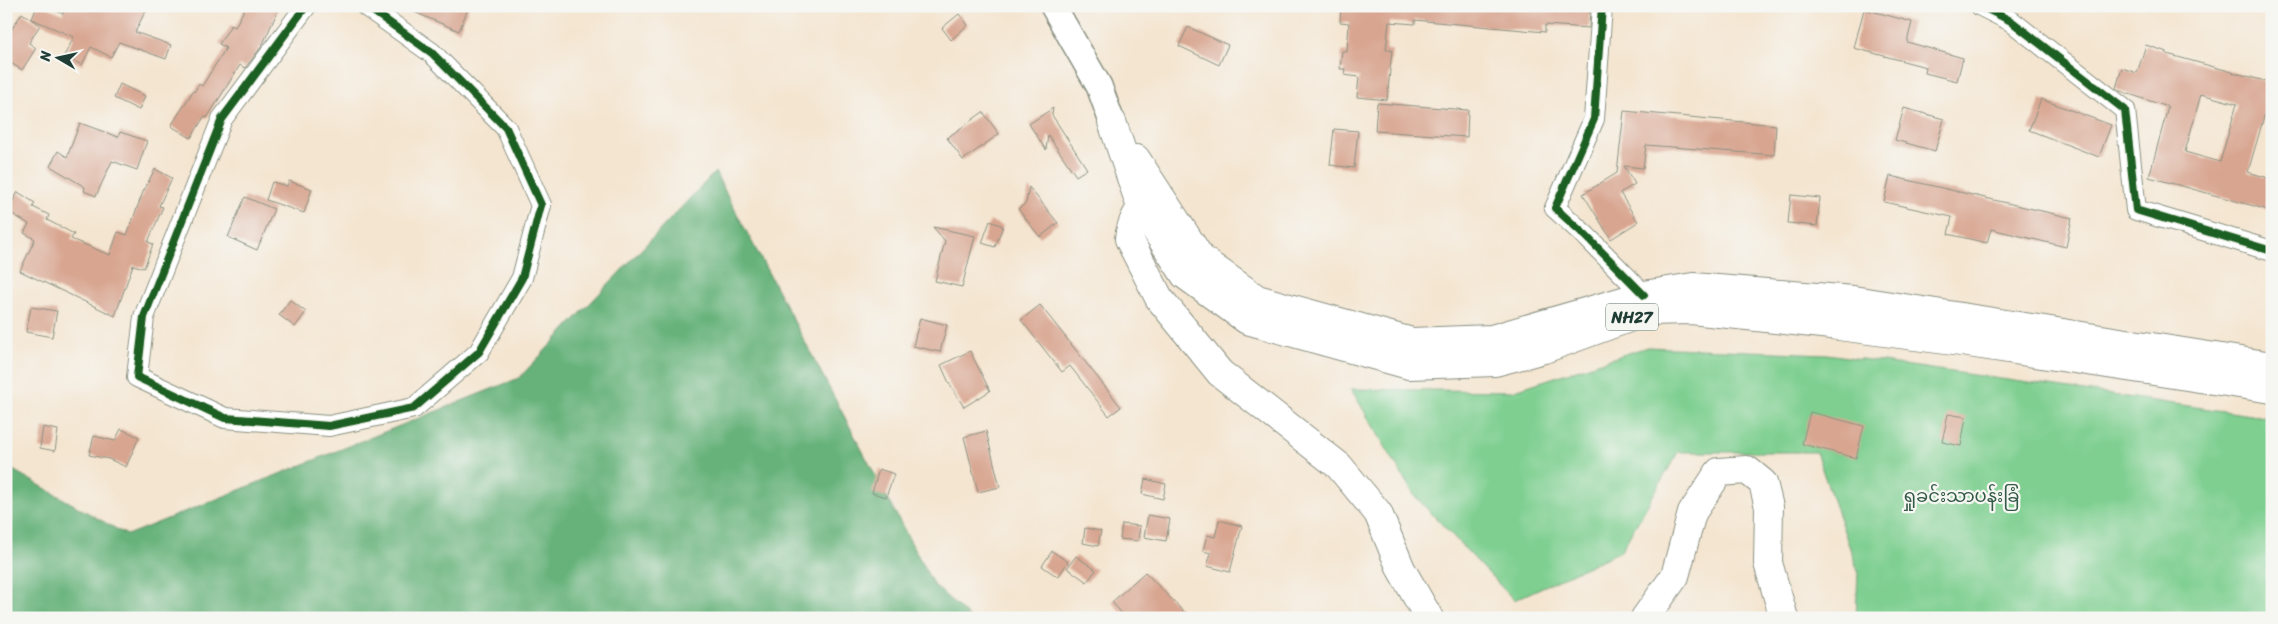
<svg xmlns="http://www.w3.org/2000/svg" width="2278" height="624" viewBox="0 0 2278 624" font-family="Sriracha,'Noto Sans Myanmar',sans-serif">
<style>
.green{fill:#7ecf90;stroke:#4e8662}
.forest{fill:#66b27a;stroke:#427857}
.building{fill:#d8a590;fill-rule:evenodd}
.lines{fill:none;stroke-linecap:round;stroke-linejoin:round}
.minor-casing{stroke:#8a9182;stroke-width:22}
.major-casing{stroke:#8a9182;stroke-width:28}
.highway-casing{stroke:#8a9182;stroke-width:30}
.minor{stroke:#fff;stroke-width:20}
.major{stroke:#fff;stroke-width:25}
.highway{stroke:#fff;stroke-width:28}
.cycleway-casing{stroke:#f6f6f2;stroke-width:11}
.cycleway{stroke:#1b5e20;stroke-width:8}
.labels{text-anchor:middle;stroke-width:4.5;stroke-linejoin:round;paint-order:stroke}
.shield{fill:#f6f6f2;stroke:#60746d;stroke-width:1}
.shield-label{font-size:16px;font-weight:bold;fill:#1f3d34}
.park-label{font-size:18px;fill:#325a46;stroke:#f6f6f2}
</style>
<rect width="100%" height="100%" fill="#f6f6f2"/>
<filter id="ink" filterUnits="userSpaceOnUse"><feTurbulence type="fractalNoise" baseFrequency=".02" numOctaves="2"/><feDisplacementMap in="SourceGraphic" scale="10" xChannelSelector="R" yChannelSelector="G"/><feConvolveMatrix kernelMatrix="1 2 1 2 8 2 1 2 1" color-interpolation-filters="sRGB"/></filter>
<filter id="wash" filterUnits="userSpaceOnUse"><feTurbulence type="fractalNoise" baseFrequency=".0096" numOctaves="4" result="noise"/><feDisplacementMap in="SourceGraphic" scale="20" xChannelSelector="R" yChannelSelector="G"/><feGaussianBlur stdDeviation="1.12" result="paint"/><feColorMatrix in="noise" values="0 0 0 0 0 0 0 0 0 0 0 0 0 0 0 0 0 1.4 0 .05"/><feComposite in="paint" operator="in"/></filter>
<g filter="url(#wash)">
<rect width="100%" height="100%" fill="#f4e5d0"/>
<!-- green -->
<polygon class="green" points="1647,347 1827,354 2272,418 2272,618 1856,618 1858,571 1816,452 1678,452 1621,551 1514,600 1414,495 1351,389 1512,391"/>
<!-- forest -->
<polygon class="forest" points="715,172 933,584 970,618 6,618 6,466 127,535 519,378"/>
<g id="blocks">
<!-- building -->
<g class="building">
<polygon points="37,6 45,6 63,14 65,6 148,6 135,32 171,45 166,59 119,42 111,57 91,47 82,65 64,56 74,37 32,19"/>
<polygon points="246,6 280,6 262,46 245,68 240,65 207,118 204,117 191,138 171,126 193,91 194,92 199,84 202,86 226,48 219,44 231,25 235,27"/>
<polygon points="400,6 469,6 459,31"/>
<polygon points="1341,6 1590,6 1589,28 1545,25 1545,32 1415,20 1415,24 1389,22 1386,50 1392,50 1387,100 1357,97 1359,77 1344,75 1345,69 1340,69 1342,51 1347,52 1349,23 1340,22"/>
<polygon points="1864,9 1912,22 1907,42 1963,58 1957,81 1925,73 1926,67 1854,48"/>
<polygon points="22,13 40,25 29,43 36,48 22,70 6,60 6,38"/>
<polygon points="959,14 968,25 951,40 942,28"/>
<polygon points="1188,27 1228,45 1219,65 1179,46"/>
<path d="M2146 45 2167 52V54L2272 83V112L2266 110 2248 172 2272 179V211L2149 177 2168 107 2120 91 2116 88 2122 68 2137 73ZM2201 94 2237 104 2220 162 2185 152Z"/>
<polygon points="120,84 145,96 139,110 114,98"/>
<polygon points="2041,99 2111,125 2099,157 2029,130"/>
<polygon points="1377,103 1468,110 1467,137 1375,131"/>
<polygon points="1053,108 1052,115 1087,169 1076,176 1048,135 1046,150 1029,124"/>
<polygon points="1904,108 1944,119 1935,151 1895,140"/>
<polygon points="1624,111 1776,125 1774,155 1646,145 1643,168 1624,166 1635,184 1620,193 1638,222 1611,239 1583,194 1617,173"/>
<polygon points="983,112 999,134 963,160 947,138"/>
<polygon points="80,123 118,137 120,132 147,141 137,170 112,161 96,196 84,191 85,187 50,166 58,151 67,157"/>
<polygon points="1334,129 1358,131 1354,168 1330,165"/>
<polygon points="155,169 172,178 159,206 163,207 148,242 153,244 144,268 133,265 115,316 20,271 35,239 24,233 29,224 7,211 18,192 35,203 33,207 49,215 47,220 74,234 71,239 110,255 118,232 127,235 143,192"/>
<polygon points="1890,176 2072,218 2066,247 1991,229 1987,243 1948,234 1952,217 1884,202"/>
<polygon points="289,181 312,189 304,213 266,200 272,182 287,186"/>
<polygon points="1029,187 1058,223 1040,237 1018,209 1026,203"/>
<polygon points="1791,195 1820,198 1817,226 1788,223"/>
<polygon points="245,197 274,209 257,250 228,237"/>
<polygon points="990,221 1003,226 995,247 982,243"/>
<polygon points="933,227 975,236 962,287 935,281 945,241"/>
<polygon points="290,300 306,312 295,327 279,315"/>
<polygon points="1040,305 1121,407 1109,416 1070,366 1062,372 1021,320"/>
<polygon points="31,307 57,311 52,337 26,332"/>
<polygon points="920,318 947,325 940,352 913,346"/>
<polygon points="970,351 990,391 964,407 950,385 941,365"/>
<polygon points="1810,412 1864,426 1856,458 1802,444"/>
<polygon points="1948,414 1966,417 1961,446 1942,442"/>
<polygon points="43,427 58,430 55,451 40,448"/>
<polygon points="121,429 139,437 126,467 109,459 89,455 94,436 115,441"/>
<polygon points="986,431 1000,487 978,492 964,437"/>
<polygon points="879,469 894,474 886,497 872,493"/>
<polygon points="1145,479 1166,484 1163,499 1142,494"/>
<polygon points="1148,515 1170,519 1166,541 1144,537"/>
<polygon points="1219,520 1242,526 1230,572 1207,566 1211,553 1203,551 1207,535 1215,537"/>
<polygon points="1122,524 1140,526 1138,541 1120,539"/>
<polygon points="1085,528 1101,531 1098,546 1083,543"/>
<polygon points="1052,551 1068,562 1058,577 1042,566"/>
<polygon points="1076,556 1096,570 1087,582 1067,568"/>
<polygon points="1145,572 1190,618 1126,618 1112,602"/>
</g>
</g>
</g>
<g filter="url(#ink)">
<use href="#blocks" fill-opacity="0" stroke="#8a9182" stroke-width="1"/>
<g class="lines">
<!-- minor casing -->
<g class="minor-casing">
<g id="minor">
<polyline points="306,6 222,119 144,317 137,377 225,418 329,426 414,408 479,352 522,278 541,205 506,128 432,53 366,6"/>
<polyline points="1602,6 1594,119 1555,208 1586,236 1644,295"/>
<polyline points="1981,6 2011,21 2125,110 2136,210 2272,251"/>
</g>
</g>
<!-- major casing -->
<g class="major-casing">
<polyline id="major" points="1053,6 1099,86 1112,122"/>
</g>
<!-- highway casing -->
<g class="highway-casing">
<g id="highway">
<polyline points="1112,122 1141,207 1185,275 1247,320 1409,365 1495,362 1544,349 1648,311 1691,310 1831,325 1969,343 2272,389"/>
<polyline points="1136,159 1201,259 1257,299 1412,342 1492,339 1644,295 1693,287 1853,300 2272,366"/>
<path d="M1152 197C1139 208 1131 222 1129 239L1159 298 1220 373 1339 466 1378 513 1401 569 1429 618"/>
<polyline points="1645,618 1675,576 1692,513 1719,472 1747,470 1763,483 1769,507 1768,563 1784,618"/>
</g>
</g>
<!-- minor -->
<use href="#minor" class="minor"/>
<!-- major -->
<use href="#major" class="major"/>
<!-- highway -->
<use href="#highway" class="highway"/>
<!-- cycleway casing -->
<g class="cycleway-casing">
<g id="cycleway">
<polyline points="306,6 222,119 144,317 137,377 225,418 329,426 414,408 479,352 522,278 541,205 506,128 432,53 366,6"/>
<polyline points="1602,6 1594,119 1555,208 1586,236 1644,295"/>
<polyline points="1981,6 2011,21 2125,110 2136,210 2272,251"/>
</g>
</g>
<!-- cycleway -->
<use href="#cycleway" class="cycleway"/>
</g>
</g>
<g class="labels">
<!-- shield labels -->
<rect class="shield" x="1606" y="303.5" width="52" height="27" rx="4"/>
<g class="shield-label">
<text x="1632" y="323">NH27</text>
</g>
<!-- park labels -->
<g class="park-label">
<text x="1961" y="502">ရှုခင်းသာပန်းခြံ</text>
</g>
</g>
<!-- margin -->
<rect width="2278" height="624" fill="none" stroke="#f6f6f2" stroke-width="25"/>
<!-- north arrow -->
<g transform="translate(58 58) rotate(279)" stroke="#f6f6f2" stroke-width="4" paint-order="stroke">
<path d="M0-4L9 19L0 12L-9 19Z" fill="#1f3d34"/>
<text y="-8" font-size="14" font-weight="bold" text-anchor="middle" fill="#1f3d34">N</text>
</g>
</svg>
